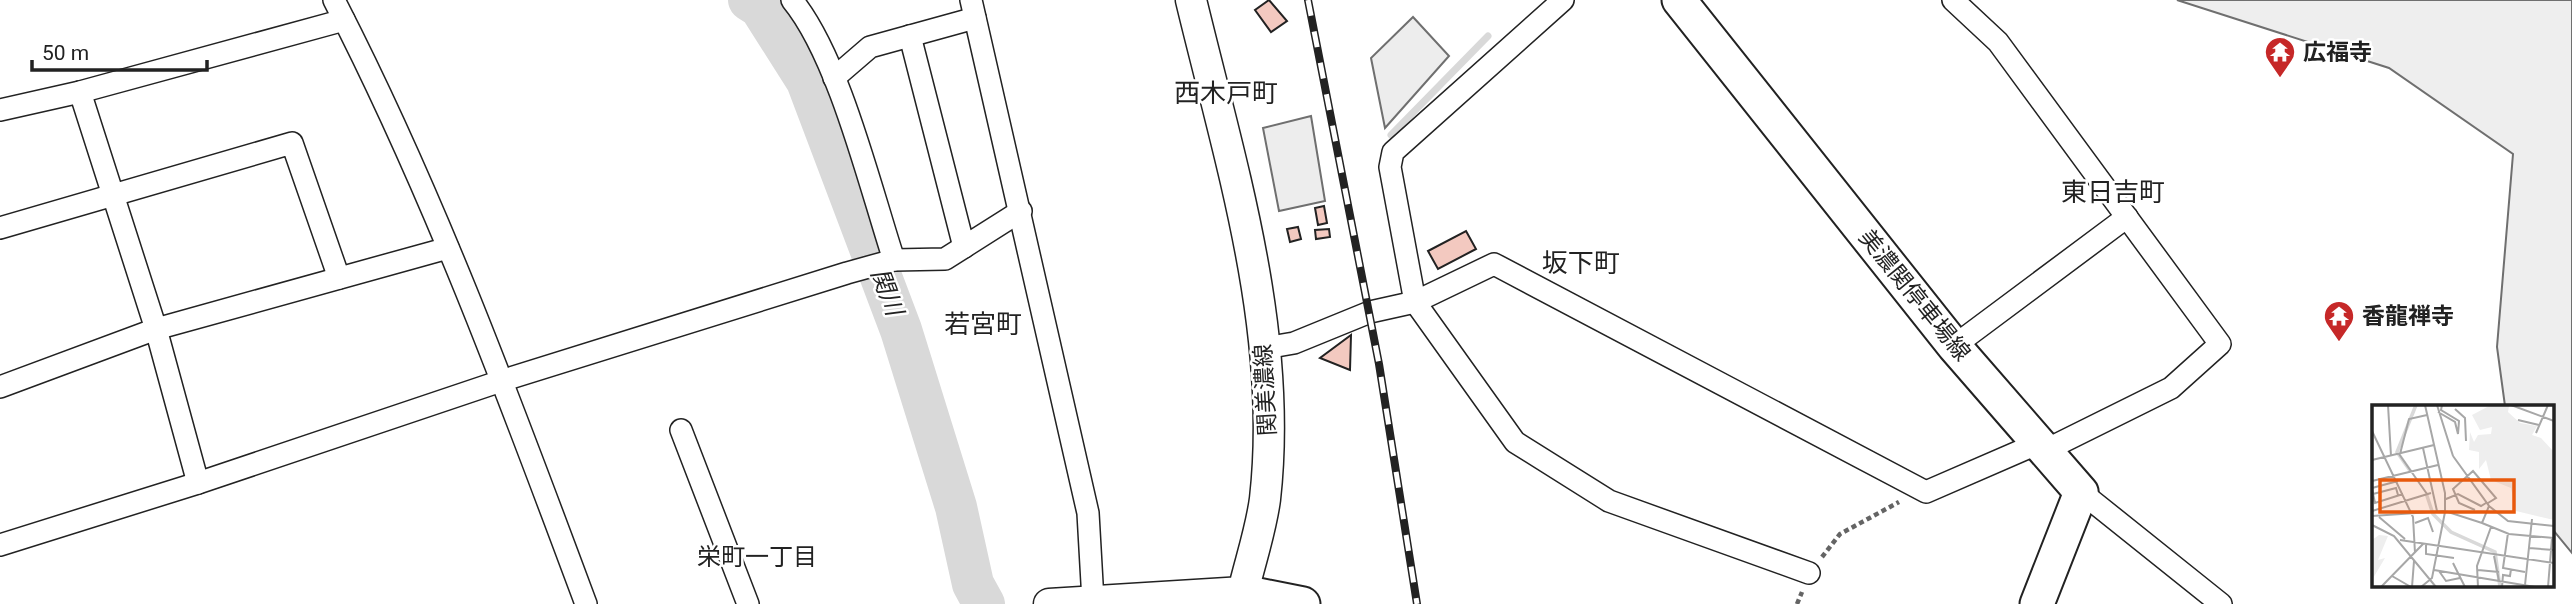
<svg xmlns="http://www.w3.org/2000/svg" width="2572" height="604" viewBox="0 0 2572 604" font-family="Roboto,'Noto Sans JP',sans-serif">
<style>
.green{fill:#eee;stroke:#6f6f6f;stroke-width:2}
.parking{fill:#ededed;stroke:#6f6f6f;stroke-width:2}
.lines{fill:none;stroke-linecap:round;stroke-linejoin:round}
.stream{stroke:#d9d9d9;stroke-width:7}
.river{stroke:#d9d9d9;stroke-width:42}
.building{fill:#f3c9c0;stroke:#222;stroke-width:2}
.minor-casing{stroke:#222;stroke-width:24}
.secondary-casing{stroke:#222;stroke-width:33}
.primary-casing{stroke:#222;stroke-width:37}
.path{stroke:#646464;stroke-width:4.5;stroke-dasharray:5 3.5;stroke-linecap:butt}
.minor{stroke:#fff;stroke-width:21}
.secondary{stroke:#fff;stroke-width:30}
.primary{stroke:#fff;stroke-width:33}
.rail-casing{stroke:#222;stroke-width:8}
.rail{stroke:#fff;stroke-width:5;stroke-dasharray:16;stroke-linecap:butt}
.labels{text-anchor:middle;stroke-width:5;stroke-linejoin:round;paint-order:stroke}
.poi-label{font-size:23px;font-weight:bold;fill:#222;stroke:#fff;text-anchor:start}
.street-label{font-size:23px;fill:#222;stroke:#fff}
.water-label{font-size:24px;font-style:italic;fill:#222;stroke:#fff}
.neighbourhood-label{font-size:24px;fill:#222;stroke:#fff}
.quarter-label{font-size:26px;fill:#222;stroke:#fff}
.inset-river{fill:none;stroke:#d9d9d9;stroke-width:3.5}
.inset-road{fill:none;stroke:#a7a7a7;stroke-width:2}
.view{fill:#e8590c;fill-opacity:0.15;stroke:#e8590c;stroke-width:3.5}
.inset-edge{fill:none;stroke:#222;stroke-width:3.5}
</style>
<rect width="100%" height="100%" fill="#fff"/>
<!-- green -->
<polygon class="green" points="2177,0 2572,0 2572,553 2553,530 2553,406 2505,406 2497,347 2513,154 2389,68"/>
<!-- parking -->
<g class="parking">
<polygon points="1413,17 1449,56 1385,128 1371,58"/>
<polygon points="1311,116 1325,201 1279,211 1263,128"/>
</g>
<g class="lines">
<!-- stream -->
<polyline class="stream" points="1391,135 1488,36"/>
<!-- river -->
<polyline class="river" points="749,0 760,7 807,81 901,330 956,507 973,584 984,604"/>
</g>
<!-- building -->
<g class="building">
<polygon points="1269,0 1287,21 1271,32 1255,10"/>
<polygon points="1324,206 1327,223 1318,225 1315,208"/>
<polygon points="1298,227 1301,239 1290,242 1287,229"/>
<polygon points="1329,229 1330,237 1316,239 1315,230"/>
<polygon points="1466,231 1476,249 1438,269 1428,251"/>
<polygon points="1351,335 1350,370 1320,358"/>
</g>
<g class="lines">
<!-- minor casing -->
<g class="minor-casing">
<g id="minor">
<path d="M334 0C434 194 510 400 586 604"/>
<path d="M792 0C839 57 870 187 894 260"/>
<polyline points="971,0 1088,513 1093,601"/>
<polyline points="1563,0 1393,152 1390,167 1415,302 1515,442 1609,501 1809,573"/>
<polyline points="1953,0 1998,42 2220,344 2171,388 2046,450"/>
<polyline points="910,36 964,247 1021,211"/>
<polyline points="834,78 870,47 975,18"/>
<polyline points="80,92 156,329 198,483"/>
<polyline points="0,110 80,92 344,20"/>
<polyline points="0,228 292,143 339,278"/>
<polyline points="1954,346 2127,217"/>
<polyline points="1265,348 1294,343 1370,312 1415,302 1494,264 1926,492 2039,443"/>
<polyline points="0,387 156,329 448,248"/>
<polyline points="681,430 748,604"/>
<polyline points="2081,492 2221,604"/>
<polyline points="0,545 198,483 504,380 847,273 894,260 945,259 964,247"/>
</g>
</g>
<!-- secondary casing -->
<g class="secondary-casing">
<path id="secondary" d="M1049 604 1243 592C1250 562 1261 530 1265 499 1284 330 1230 162 1191 0"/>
</g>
<!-- primary casing -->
<g class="primary-casing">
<g id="primary">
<polyline points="1679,0 1954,346 2081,492 2037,604"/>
<polyline points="1243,592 1303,604"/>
</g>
</g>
<!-- path -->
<g class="path">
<polyline points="1822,557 1840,534 1899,502"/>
<polyline points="1797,604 1802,592"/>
</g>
<!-- minor -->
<use href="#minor" class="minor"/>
<!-- secondary -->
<use href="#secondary" class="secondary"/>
<!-- primary -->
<use href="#primary" class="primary"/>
<!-- rail casing -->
<g class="rail-casing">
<polyline id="rail" points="1308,0 1379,364 1417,604"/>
</g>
<!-- rail -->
<use href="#rail" class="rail"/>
</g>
<!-- icons -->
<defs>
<g id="temple-pin" transform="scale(1.575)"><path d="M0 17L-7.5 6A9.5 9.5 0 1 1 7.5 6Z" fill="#c62828" stroke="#fff"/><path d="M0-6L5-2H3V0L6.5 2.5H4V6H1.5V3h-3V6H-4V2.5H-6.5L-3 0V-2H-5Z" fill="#fff"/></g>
</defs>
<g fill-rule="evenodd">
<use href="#temple-pin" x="2280" y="52"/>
<use href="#temple-pin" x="2339" y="316"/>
</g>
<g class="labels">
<!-- poi labels -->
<g class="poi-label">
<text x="2303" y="60">広福寺</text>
<text x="2362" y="324">香龍禅寺</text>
</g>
<!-- street labels -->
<g class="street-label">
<text transform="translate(1915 295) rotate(51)" y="8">美濃関停車場線</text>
<text transform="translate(1265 390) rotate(-93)" y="8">関美濃線</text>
</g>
<!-- water labels -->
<g class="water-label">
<text transform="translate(887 292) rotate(69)" y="8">関川</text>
</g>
<!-- neighbourhood labels -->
<g class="neighbourhood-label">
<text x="757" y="565">栄町一丁目</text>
</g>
<!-- quarter labels -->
<g class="quarter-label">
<text x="1226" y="102">西木戸町</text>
<text x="2113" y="201">東日吉町</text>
<text x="1581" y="272">坂下町</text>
<text x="983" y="333">若宮町</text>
</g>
</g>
<!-- overview -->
<g transform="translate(2372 405)">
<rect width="182" height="182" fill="#fff"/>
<path d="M119 0 137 1 136 7 148 18 165 21 160 30 169 33 182 47V115L144 106 139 83 119 75 114 55 107 64V47L97 45 98 27 102 37 106 30 119 29 120 22 108 25 100 10ZM7 130 16 131 6 155 13 153 0 175V135Z" fill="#eee"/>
<path class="inset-river" d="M39 67 25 47 44 0M54 88 61 109 79 127 123 147 128 182"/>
<path class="inset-road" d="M16 0 19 51M53 0 73 88V106M65 0 81 51M139 0 182 16M83 4 93 13 94 36M66 7 83 17 86 29 87 16 69 5 70 0M146 15 167 20M0 26 41 112 43 148M164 28 176 0M51 43 65 106M27 49 55 89M28 49 37 14 55 10M0 55 62 40M0 76 66 60M0 83 26 76M0 84 3 98 31 89M1 89 24 83 26 90M74 94 86 89 109 101 114 98M117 101 136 116 182 121M103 105 87 98 81 84 101 66 124 93 116 98M0 106 59 88M0 111 73 106 110 118 117 101 81 51M7 112 33 134M43 118 56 113 61 127M110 118 137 129 182 133M0 120 22 131 64 182M136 128 131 163 153 167M28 135 182 158M54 140V149L82 153M157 143 182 145M122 151 127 176M81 158 93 182M62 165 163 182M106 165 127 167M67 166 74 176 88 173M20 171 39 182M153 180 160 114M9 182 51 139M40 182 42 156M49 182 60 173 73 107M106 182 105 161 119 122M130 182 131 170 138 171 139 164M176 182 180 133"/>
<path class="view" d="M8 75H142V107H8Z"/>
<rect width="182" height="182" class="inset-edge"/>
</g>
<!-- scale -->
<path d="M32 60v10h175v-10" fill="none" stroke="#222222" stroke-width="3.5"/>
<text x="42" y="60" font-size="21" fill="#222222" stroke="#ffffff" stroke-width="5" paint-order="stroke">50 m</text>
</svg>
